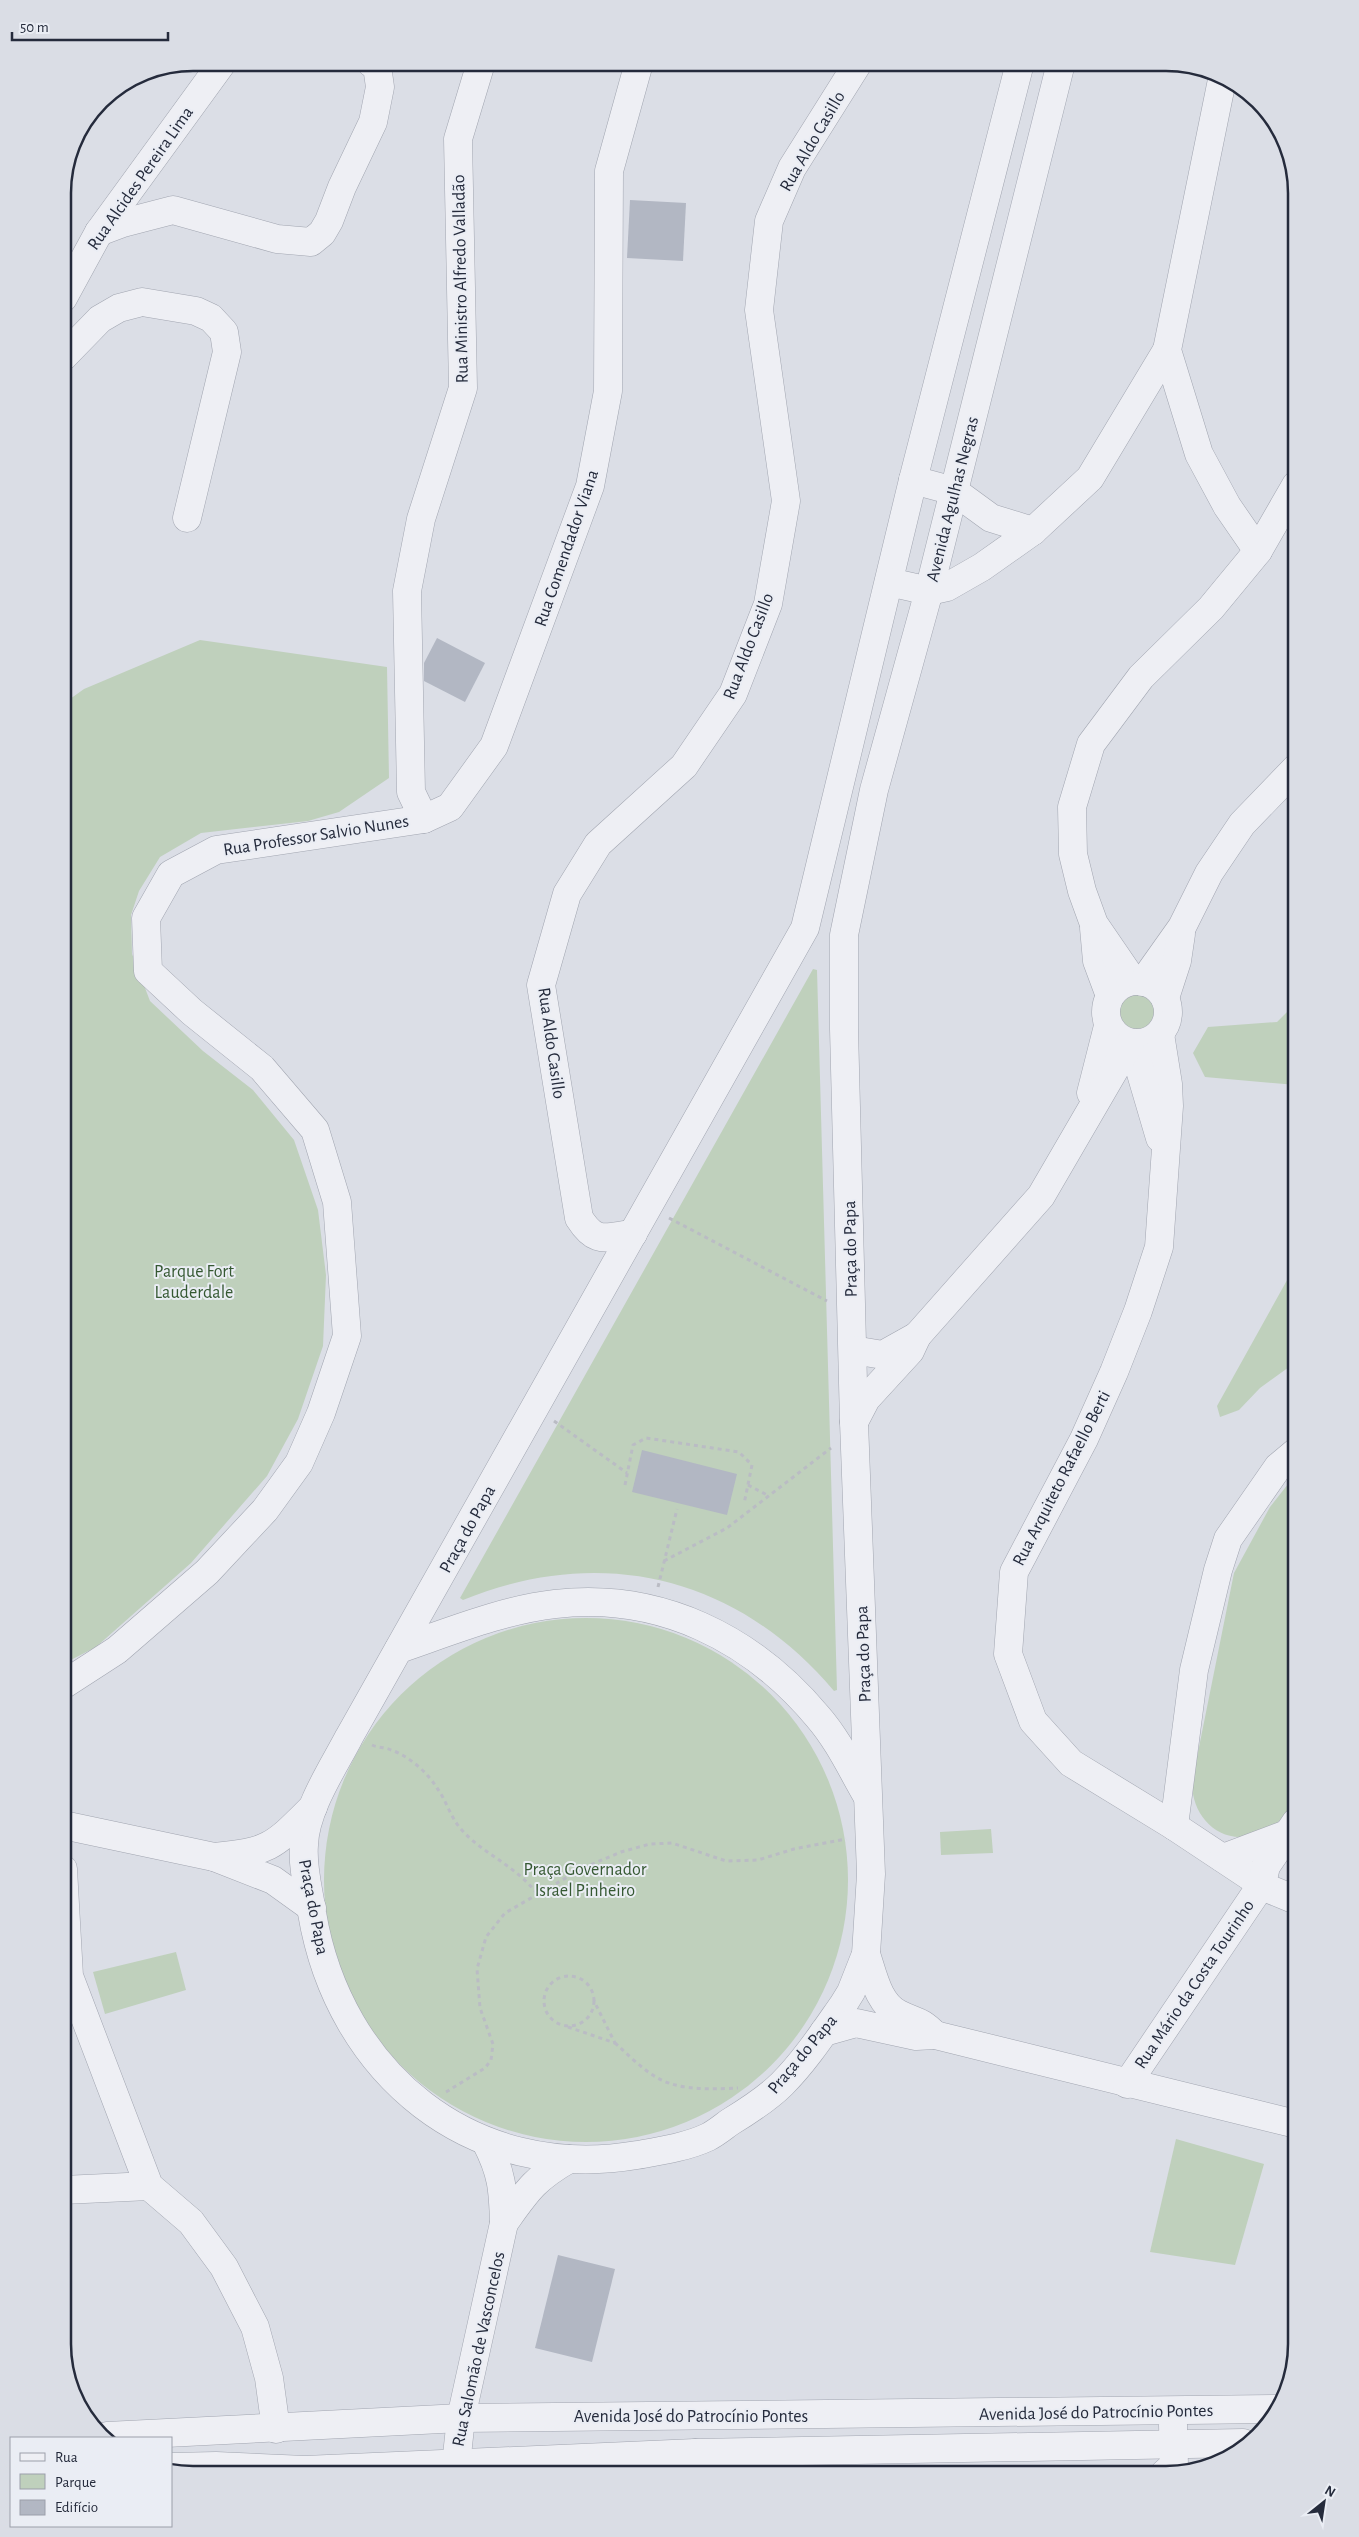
<svg xmlns="http://www.w3.org/2000/svg" width="1359" height="2537" viewBox="0 0 1359 2537" font-family="'Alegreya Sans',sans-serif">
<style>
.green{fill:#bfd0bc}
.building{fill:#b2b7c3}
.lines{fill:none;stroke-linecap:round;stroke-linejoin:round}
.minor-casing{stroke:#a1a5b0;stroke-width:29}
.path{stroke:#babcc4;stroke-width:3;stroke-dasharray:4 4;stroke-linecap:butt}
.minor{stroke:#eeeff4;stroke-width:28}
.labels{text-anchor:middle;stroke-width:4;stroke-linejoin:round;paint-order:stroke}
.street-label{font-size:18px;fill:#252b3c;stroke:#eaedf4}
.park-label{font-size:18px;fill:#355832;stroke:#eaedf4}
.rim{fill:none;stroke:#252b3c;stroke-width:2.5}
</style>
<rect width="100%" height="100%" fill="#dbdee6"/>
<!-- green -->
<g class="green">
<polygon points="200,640 387,667 389,778 339,812 308,821 201,833 160,857 139,891 131,915 132,954 150,1001 203,1051 253,1090 294,1140 318,1210 326,1275 323,1346 298,1419 267,1476 191,1563 96,1647 63,1664 63,704 84,689"/>
<path d="M813 969 817 970 837 1690 834 1691C737 1576 601 1544 463 1600L460 1598Z"/>
<circle cx="1136" cy="1013" r="23"/>
<polygon points="1296,997 1296,1085 1205,1077 1193,1053 1208,1027 1277,1022 1291,1008"/>
<polygon points="1296,1264 1296,1362 1260,1388 1239,1410 1220,1417 1217,1406"/>
<path d="M1296 1474V1806C1283 1819 1263 1836 1243 1837 1210 1839 1188 1806 1193 1777L1234 1573 1270 1507Z"/>
<circle cx="586" cy="1880" r="262"/>
<polygon points="991,1829 993,1853 941,1855 940,1832"/>
<polygon points="176,1952 186,1990 105,2014 93,1972"/>
<polygon points="1176,2139 1264,2164 1235,2265 1150,2252"/>
</g>
<!-- building -->
<g class="building">
<polygon points="630,200 686,203 683,261 627,258"/>
<polygon points="437,638 485,663 465,702 424,681 424,663"/>
<polygon points="642,1450 737,1474 727,1515 632,1492"/>
<polygon points="558,2255 615,2269 592,2362 535,2348"/>
</g>
<g class="lines">
<!-- minor casing -->
<g class="minor-casing">
<g id="minor">
<path d="M1020 63 913 480 805 928 349 1737C333 1768 305 1809 304 1845 302 1868 309 1891 312 1913 339 2074 472 2183 637 2155 660 2151 687 2147 708 2137 716 2133 723 2127 730 2122 748 2111 767 2099 782 2084 805 2061 824 2032 843 2005L851 1992 866 1954 871 1874 854 1422 844 1029V935L874 790 929 591 1061 63"/>
<polyline points="1222,80 1167,350 1199,454 1227,506 1258,551"/>
<polyline points="99,232 123,223 173,210 277,239 311,242 322,233 329,221 342,187 373,122 380,87 377,66 371,63"/>
<polyline points="63,298 99,232 222,63"/>
<polyline points="63,357 100,319 119,308 142,302 196,311 211,318 224,332 227,352 187,518"/>
<polyline points="913,480 954,491 991,518 1033,531"/>
<polyline points="889,582 929,591 947,587 982,567 1033,531 1090,478 1167,350"/>
<polyline points="424,819 411,792 407,591 421,519 463,388 458,139 481,63"/>
<polyline points="1094,928 1097,961 1110,996"/>
<circle cx="1137" cy="1012" r="31"/>
<polyline points="1133,981 1094,924 1082,891 1073,854 1072,807 1091,744 1141,677 1211,608 1258,551 1296,485"/>
<polyline points="1143,982 1182,927 1209,873 1242,824 1296,768"/>
<polyline points="1165,998 1177,961 1181,934"/>
<polyline points="1160,1034 1168,1084 1169,1106 1159,1247 1138,1311 1114,1372 1084,1439 1014,1572 1008,1654 1033,1721 1071,1763 1174,1826 1269,1889 1296,1900"/>
<polyline points="1132,1043 1160,1138"/>
<polyline points="1091,1093 1108,1026"/>
<path d="M633 1234C605 1237 596 1245 579 1218L541 985 567 894 598 844 684 766 733 694 768 604 786 501 759 310 769 221 792 168 858 63"/>
<polyline points="917,1336 1041,1196 1130,1043"/>
<polyline points="853,1350 883,1355 917,1336 910,1351 866,1399 854,1422"/>
<path d="M399 1649C449 1632 502 1610 555 1604 660 1592 752 1638 818 1717 838 1740 851 1768 866 1794"/>
<polyline points="63,1685 117,1650 207,1572 265,1510 299,1463 321,1413 347,1336 337,1202 315,1130 262,1068 192,1012 148,971 146,918 171,874 216,850 424,819 450,807 494,746 590,486 608,391 609,171 639,63"/>
<polyline points="63,1825 214,1857"/>
<polyline points="1174,1826 1194,1670 1218,1570 1228,1539 1278,1467 1296,1452"/>
<polyline points="1223,1858 1287,1834"/>
<polyline points="63,1869 69,1976 149,2186 191,2222 224,2267 255,2327 269,2378 276,2429"/>
<path d="M312 1908 273 1880 214 1857C270 1852 274 1846 313 1807"/>
<path d="M824 2032 856 2023 916 2036 935 2035C919 2019 917 2023 899 2014 878 2004 873 1974 866 1954"/>
<polyline points="935,2035 1296,2124"/>
<polyline points="1127,2084 1262,1884 1266,1866 1296,1822"/>
<path d="M486 2142C502 2173 503 2189 504 2223 527 2191 534 2179 569 2159"/>
<polyline points="63,2190 149,2186"/>
<polyline points="107,2436 461,2418 1277,2409"/>
<polyline points="695,2453 729,2474"/>
<polyline points="171,2467 216,2466 305,2470 695,2453 1243,2443"/>
<polyline points="455,2474 461,2418 504,2223"/>
<polyline points="1164,2474 1174,2465 1173,2425"/>
</g>
</g>
<!-- path -->
<g class="path">
<polyline points="669,1218 827,1301"/>
<polyline points="554,1421 627,1473"/>
<polyline points="625,1485 633,1445 646,1438 739,1452 752,1465 744,1504"/>
<polyline points="748,1485 769,1496"/>
<polyline points="664,1561 727,1528 831,1448"/>
<polyline points="658,1587 677,1509"/>
<path d="M372 1745C378 1748 385 1747 391 1750 409 1756 427 1772 437 1788 446 1800 450 1816 460 1828 482 1854 516 1865 538 1895"/>
<circle cx="569" cy="2001" r="25"/>
<polyline points="568,2027 615,2043 594,2001"/>
<path d="M615 2043C632 2058 650 2078 672 2084 691 2090 718 2089 738 2088"/>
<polyline points="446,2092 485,2068 491,2060 493,2044 480,2008 477,1969 486,1937 505,1913 583,1868 621,1852 650,1844 672,1843 726,1861 758,1860 794,1849 846,1839"/>
</g>
<!-- minor -->
<use href="#minor" class="minor"/>
</g>
<g class="labels">
<!-- street labels -->
<g class="street-label">
<text transform="translate(812 141) rotate(-60)" y="6">Rua Aldo Casillo</text>
<text transform="translate(140 178) rotate(-55)" y="6">Rua Alcides Pereira Lima</text>
<text transform="translate(460 279) rotate(-91)" y="6">Rua Ministro Alfredo Valladão</text>
<text transform="translate(952 499) rotate(-76)" y="6">Avenida Agulhas Negras</text>
<text transform="translate(566 548) rotate(-71)" y="6">Rua Comendador Viana</text>
<text transform="translate(748 646) rotate(-69)" y="6">Rua Aldo Casillo</text>
<text transform="translate(316 835) rotate(-9)" y="6">Rua Professor Salvio Nunes</text>
<text transform="translate(552 1043) rotate(82)" y="6">Rua Aldo Casillo</text>
<text transform="translate(850 1249) rotate(-91)" y="6">Praça do Papa</text>
<text transform="translate(1061 1478) rotate(-63)" y="6">Rua Arquiteto Rafaello Berti</text>
<text transform="translate(467 1529) rotate(-61)" y="6">Praça do Papa</text>
<text transform="translate(863 1654) rotate(-92)" y="6">Praça do Papa</text>
<text transform="translate(314 1907) rotate(79)" y="6">Praça do Papa</text>
<text transform="translate(1194 1984) rotate(-56)" y="6">Rua Mário da Costa Tourinho</text>
<text transform="translate(802 2054) rotate(-50)" y="6">Praça do Papa</text>
<text transform="translate(478 2349) rotate(-78)" y="6">Rua Salomão de Vasconcelos</text>
<text transform="translate(1096 2412) rotate(-1)" y="6">Avenida José do Patrocínio Pontes</text>
<text x="691" y="2422">Avenida José do Patrocínio Pontes</text>
</g>
<!-- park labels -->
<g class="park-label">
<text x="194" y="1277">Parque Fort<tspan x="194" dy="21">Lauderdale</tspan></text>
<text x="585" y="1875">Praça Governador<tspan x="585" dy="21">Israel Pinheiro</tspan></text>
</g>
</g>
<!-- crop -->
<path d="M0 0H1359V2537H0ZM193 71H1166A122 122 0 0 1 1288 193V2344A122 122 0 0 1 1166 2466H193A122 122 0 0 1 71 2344V193A122 122 0 0 1 193 71Z" fill="#dadde5" fill-rule="evenodd"/>
<path class="rim" d="M193 71H1166A122 122 0 0 1 1288 193V2344A122 122 0 0 1 1166 2466H193A122 122 0 0 1 71 2344V193A122 122 0 0 1 193 71Z"/>
<!-- legend -->
<rect x="10" y="2437" width="162" height="90" fill="#eaedf4" stroke="#9b9faa"/>
<rect x="20" y="2453" width="25" height="8" fill="#eeeff4" stroke="#9b9faa"/>
<text x="55" y="2462" font-size="15" fill="#252b3c">Rua</text>
<rect x="20" y="2474" width="25" height="15" fill="#bfd0bc" stroke="#9b9faa"/>
<text x="55" y="2487" font-size="15" fill="#252b3c">Parque</text>
<rect x="20" y="2500" width="25" height="15" fill="#b2b7c3" stroke="#9b9faa"/>
<text x="55" y="2512" font-size="15" fill="#252b3c">Edifício</text>
<!-- north arrow -->
<g transform="translate(1324 2502) rotate(30)" stroke="#eaedf4" stroke-width="4" paint-order="stroke">
<path d="M0-4L9 19L0 12L-9 19Z" fill="#252b3c"/>
<text y="-8" font-size="14" font-weight="bold" text-anchor="middle" fill="#252b3c">N</text>
</g>
<!-- scale -->
<path d="M12 32v8h156v-8" fill="none" stroke="#252b3c" stroke-width="2.5"/>
<text x="20" y="32" font-size="15" fill="#252b3c" stroke="#eaedf4" stroke-width="4" paint-order="stroke">50 m</text>
</svg>
